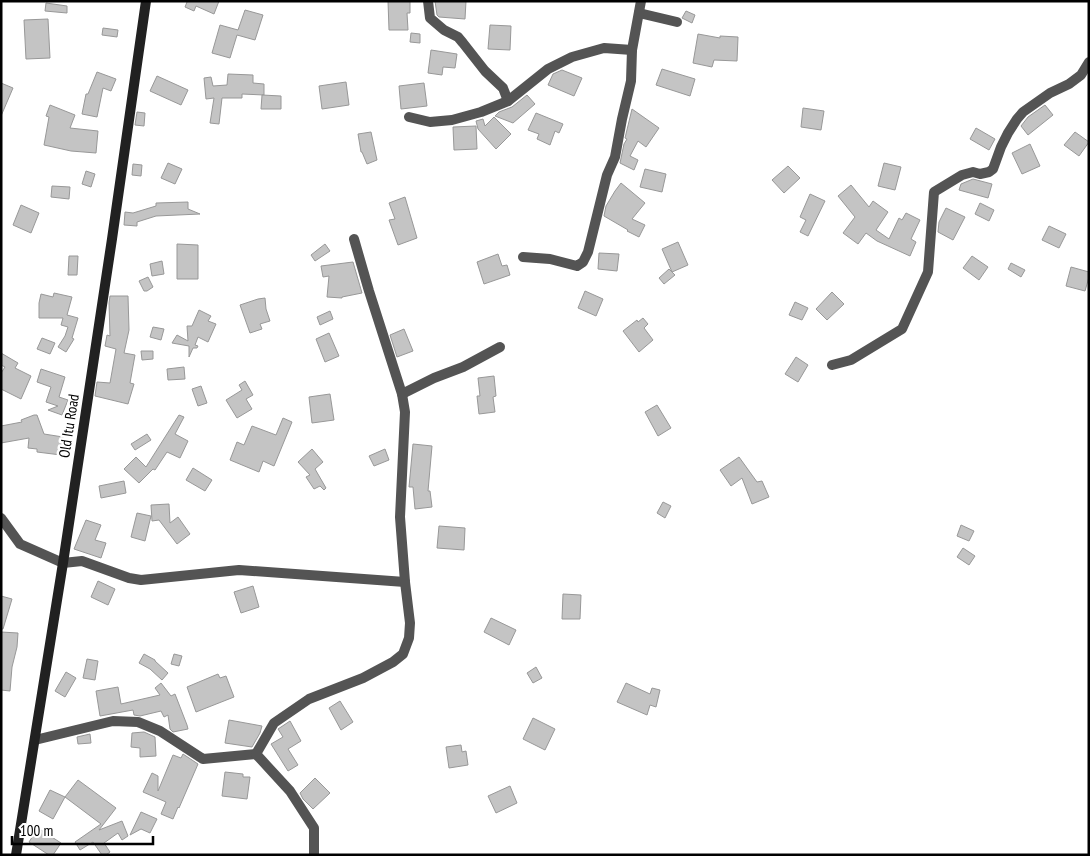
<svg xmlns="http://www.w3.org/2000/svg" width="1090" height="856" viewBox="0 0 1090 856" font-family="'PT Sans Narrow',sans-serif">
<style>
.building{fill:#c4c4c4;stroke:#989898}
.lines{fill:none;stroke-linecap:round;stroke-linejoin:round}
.street{stroke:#545454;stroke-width:10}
.secondary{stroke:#212121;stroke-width:10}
.labels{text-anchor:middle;stroke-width:5;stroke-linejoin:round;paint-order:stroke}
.street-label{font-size:15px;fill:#000;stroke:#fff}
</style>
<rect width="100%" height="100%" fill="#fff"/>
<!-- building -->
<g class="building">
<polygon points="185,1 219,1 214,14 196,6 194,11 185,7 187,2"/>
<polygon points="388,1 410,1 410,13 407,13 408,30 389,30"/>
<polygon points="435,1 466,1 465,19 439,17 437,15"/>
<polygon points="46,3 67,6 67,13 45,11"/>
<polygon points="245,10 263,15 255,40 237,35 230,58 212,53 220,25 238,30"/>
<polygon points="686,11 695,15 692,23 682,18"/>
<polygon points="48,19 50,58 26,59 24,20"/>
<polygon points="490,25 511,26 510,50 488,49"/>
<polygon points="103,28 118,30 117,37 102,35"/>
<polygon points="411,33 420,34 420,43 410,42"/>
<polygon points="698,34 720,38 720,36 738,37 737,61 714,60 712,67 693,63"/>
<polygon points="431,50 457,54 455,68 443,67 442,75 428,73"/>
<polygon points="662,69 695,79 690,96 656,85"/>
<polygon points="562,70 582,78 574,96 548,85 553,74"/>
<polygon points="97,72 116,79 111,91 103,88 97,117 82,114 86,94 88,94"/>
<polygon points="228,74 253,75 253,83 264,84 264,95 242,94 242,98 222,98 219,124 210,123 214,98 206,99 204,78 211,77 213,86 227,85"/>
<polygon points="157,76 188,90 181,105 150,91"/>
<polygon points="346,82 349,105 322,109 319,86"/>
<polygon points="1,83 13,88 1,116"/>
<polygon points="424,83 427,106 401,109 399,86"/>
<polygon points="262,95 281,96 281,109 261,109"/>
<polygon points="527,95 535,104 513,123 495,116 499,112 512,107"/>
<polygon points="50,105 75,115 70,128 98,131 96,153 71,151 44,145 49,117 46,116"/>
<polygon points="1045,105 1053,115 1028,135 1021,126 1028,117"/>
<polygon points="803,108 824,111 821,130 801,127"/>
<polygon points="632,109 659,128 646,147 638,141 630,156 638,160 634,170 620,163 624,144 627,139 625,138"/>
<polygon points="137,112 145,113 144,126 135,125"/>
<polygon points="536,113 563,124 559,133 555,131 550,145 537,139 539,134 528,130"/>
<polygon points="494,117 511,134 496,149 478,129 476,121 483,119 485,126"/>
<polygon points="476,126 477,149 454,150 453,127"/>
<polygon points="976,128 995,139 989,150 970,139"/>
<polygon points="371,132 377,160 367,164 362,152 361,152 358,134"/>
<polygon points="1075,132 1089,142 1079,156 1064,145"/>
<polygon points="1030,144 1040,166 1022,174 1012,153"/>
<polygon points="168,163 182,169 175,184 161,178"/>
<polygon points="884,163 901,167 895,190 878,186"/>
<polygon points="133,164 142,165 141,176 132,175"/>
<polygon points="788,166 800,178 784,193 772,180"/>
<polygon points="645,169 666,174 662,192 640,187"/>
<polygon points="86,171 95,174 91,187 82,184"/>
<polygon points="973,179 992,184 988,198 959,190 961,184"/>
<polygon points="621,183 645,203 632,219 645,225 639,237 627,231 628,230 604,216 606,206 615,191"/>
<polygon points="851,185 869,207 873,201 888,212 876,230 889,239 899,218 902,220 906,213 920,220 911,239 916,242 910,256 877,241 866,233 858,244 843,233 855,217 838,196"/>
<polygon points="52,186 70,187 69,199 51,197"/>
<polygon points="810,194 825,201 808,236 800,232 806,220 800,217"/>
<polygon points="405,197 417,238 398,245 389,220 395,219 389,203"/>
<polygon points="188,202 188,209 200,214 156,216 137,222 137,226 124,225 125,212 133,213 156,206 156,203"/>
<polygon points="980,203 994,210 989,221 975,214"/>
<polygon points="21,205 39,213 31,233 13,225"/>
<polygon points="946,208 965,217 953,240 938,232 939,222"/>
<polygon points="1049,226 1066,234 1059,248 1042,240"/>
<polygon points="678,242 688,265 672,272 662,249"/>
<polygon points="177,244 198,245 198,279 177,279"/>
<polygon points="325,244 330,251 315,261 311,255"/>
<polygon points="599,253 619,254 617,271 598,269"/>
<polygon points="498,254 502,266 507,265 510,275 484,284 477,262"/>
<polygon points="69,256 78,256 77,275 68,275"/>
<polygon points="972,256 988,267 979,280 963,268"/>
<polygon points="162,261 164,274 152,276 150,264"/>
<polygon points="353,262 362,293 342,297 342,298 327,297 329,276 323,277 321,266"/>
<polygon points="1011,263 1025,270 1021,277 1008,269"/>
<polygon points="1071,267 1089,272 1089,277 1085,291 1066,286"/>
<polygon points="669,269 675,275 664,284 659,278"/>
<polygon points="148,277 153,287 147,291 144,291 139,281"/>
<polygon points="585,291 603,299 596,316 578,308"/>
<polygon points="832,292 844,304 827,320 816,309"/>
<polygon points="54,293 72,297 67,315 78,318 72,338 74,339 66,352 58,347 65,336 68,327 61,325 63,318 39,318 39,303 41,294 53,297"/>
<polygon points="110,296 128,296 129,330 124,353 135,355 130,383 134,384 128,404 95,396 97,382 110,383 116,349 105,346 107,335 110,336 109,303"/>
<polygon points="265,298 266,309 270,321 260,324 262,329 250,333 240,305 258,299"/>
<polygon points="795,302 808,308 802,320 789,315"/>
<polygon points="199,310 211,316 208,321 216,324 208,342 198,337 195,345 198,346 197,348 193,348 189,357 189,346 172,343 177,335 188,341 187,326 192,326"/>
<polygon points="330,311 333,319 320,325 317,317"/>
<polygon points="643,318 648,324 644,328 653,340 639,352 623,331 637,320 638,322"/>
<polygon points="153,327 164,329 161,340 150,337"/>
<polygon points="404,329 413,351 397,357 390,335"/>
<polygon points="329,333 339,356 325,362 316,339"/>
<polygon points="42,338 55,343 50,354 37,349"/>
<polygon points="141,351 153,351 153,359 142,360"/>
<polygon points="1,353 18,363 15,368 31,376 21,399 1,389 1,373 5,367 1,365"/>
<polygon points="796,357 808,365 798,382 785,374"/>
<polygon points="184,367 185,379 168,380 167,369"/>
<polygon points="41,369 65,377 59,397 68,400 62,415 48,410 58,406 46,402 51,387 37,382"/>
<polygon points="494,376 496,396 493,397 495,412 479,414 477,396 480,396 478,378"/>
<polygon points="245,381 253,395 246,399 252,409 237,418 226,400 242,390 239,385"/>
<polygon points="201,386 207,403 198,406 192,389"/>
<polygon points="330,394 334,420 312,423 309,397"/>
<polygon points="657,405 671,428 658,436 645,412"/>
<polygon points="34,415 37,415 44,434 63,437 61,455 37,452 37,449 28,448 29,438 1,443 1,426 22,422 21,420"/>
<polygon points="179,415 184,417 175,434 188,441 180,458 167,452 155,470 153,469 139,483 124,469 136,457 146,467"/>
<polygon points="283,418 292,422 274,466 263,461 259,472 230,460 237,442 244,445 252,426 276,435"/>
<polygon points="147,434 151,440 135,450 131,444"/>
<polygon points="413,444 432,446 428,491 430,491 432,507 415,509 413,487 409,487"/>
<polygon points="312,449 323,462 315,469 326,488 324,490 320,486 314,489 306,477 310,475 298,462"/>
<polygon points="385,449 389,460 374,466 369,456"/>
<polygon points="739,457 757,482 762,481 769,497 752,504 742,478 731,486 720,470"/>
<polygon points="193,468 212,480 205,491 186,480"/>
<polygon points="124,481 126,493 101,498 99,486"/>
<polygon points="663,502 671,506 665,518 657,513"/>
<polygon points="169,504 170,523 178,517 190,534 177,544 159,520 152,521 151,505"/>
<polygon points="137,513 151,516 145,541 131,537"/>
<polygon points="86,520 101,525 95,540 106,543 101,558 74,549"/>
<polygon points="961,525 974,531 969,541 957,536"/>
<polygon points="439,526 465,528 464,550 437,548"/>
<polygon points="963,548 975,556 969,565 957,557"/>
<polygon points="98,581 115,589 108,605 91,597"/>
<polygon points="253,586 259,607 241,613 234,592"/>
<polygon points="563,594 581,595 580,619 562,619"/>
<polygon points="1,596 12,599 3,629 1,629"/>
<polygon points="491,618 516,630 509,645 484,632"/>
<polygon points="1,632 18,633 17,647 12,667 10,691 1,690"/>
<polygon points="144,654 155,660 155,661 168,673 162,680 150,669 139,663"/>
<polygon points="174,654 182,656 179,666 171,664"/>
<polygon points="87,659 98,661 95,680 83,678"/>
<polygon points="536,667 542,678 533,683 527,673"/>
<polygon points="66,672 76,678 65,697 55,691"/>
<polygon points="218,674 220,678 226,676 234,697 196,712 187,687"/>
<polygon points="161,683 171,696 175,694 187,725 188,729 173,732 170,729 168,715 164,717 161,711 140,716 134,715 133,710 100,716 96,691 118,687 121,704 160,695 155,688"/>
<polygon points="626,683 650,694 652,688 660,690 656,707 650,705 647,715 617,702"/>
<polygon points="340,701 353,722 341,730 329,708"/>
<polygon points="533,718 555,729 545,750 523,739"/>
<polygon points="229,720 262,726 260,733 252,747 225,743"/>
<polygon points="290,721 301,741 288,749 298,765 288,771 271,744 283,737 278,729"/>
<polygon points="144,732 155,737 156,756 140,757 140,748 131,747 132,733"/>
<polygon points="90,734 91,743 78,744 77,737"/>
<polygon points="461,745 462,752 466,751 468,765 449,768 446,747"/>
<polygon points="183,754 198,764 179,808 178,807 173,819 161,814 166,802 143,792 152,773 158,776 158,791 173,755 181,758"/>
<polygon points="225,772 243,774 243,777 250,777 247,799 222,796"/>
<polygon points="315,778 330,793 313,809 303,799 300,793"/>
<polygon points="78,780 116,808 99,830 122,821 128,836 122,840 118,833 104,843 110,852 106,855 102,855 93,842 80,850 75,842 101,824 65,797"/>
<polygon points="510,786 517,803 496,813 488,796"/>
<polygon points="50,790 65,797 53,819 39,811"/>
<polygon points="141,812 157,819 150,833 141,829 130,835"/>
<polygon points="38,828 61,843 53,855 49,855 29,842"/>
</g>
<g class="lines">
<!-- street -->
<g class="street">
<polyline points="428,1 430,18 444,30 458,37 463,43 485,71 503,88 508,101"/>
<polyline points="639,13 677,22"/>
<polyline points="409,117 430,122 452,120 481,112 508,101 548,69 572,57 604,48 632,50"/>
<polyline points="523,257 550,259 577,266 583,262 588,252 607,175 615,157 622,119 631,81 632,50 641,1"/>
<polyline points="832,365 851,360 902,329 928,272 934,192 962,175 973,172 980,174 989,172 993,169 1001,147 1008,133 1017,119 1023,112 1050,93 1069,84 1081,75 1089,62"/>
<polyline points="402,394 434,378 463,367 500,347"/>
<polyline points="1,518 20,544 63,563 82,561 129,578 141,580 239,570 405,582"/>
<polyline points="35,740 113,721 138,722 160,731 203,759 256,754"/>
<polyline points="256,754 274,723 309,699 363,678 393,662 403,654 409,638 410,623 405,582 400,517 405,412 402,394 369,291 354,239"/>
<polyline points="256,754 290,791 314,828 314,855"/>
</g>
<!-- secondary -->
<polyline class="secondary" points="16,855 63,563 112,239 146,1"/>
</g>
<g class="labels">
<!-- street labels -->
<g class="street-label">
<text transform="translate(69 426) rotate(-81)" y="5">Old Itu Road</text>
</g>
</g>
<!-- border -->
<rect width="1090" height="856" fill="none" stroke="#000000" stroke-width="5"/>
<!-- scale -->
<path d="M12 836v8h141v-8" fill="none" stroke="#000000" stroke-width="2.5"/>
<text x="20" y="836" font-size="15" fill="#000000" stroke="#ffffff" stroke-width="4" paint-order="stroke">100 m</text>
</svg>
